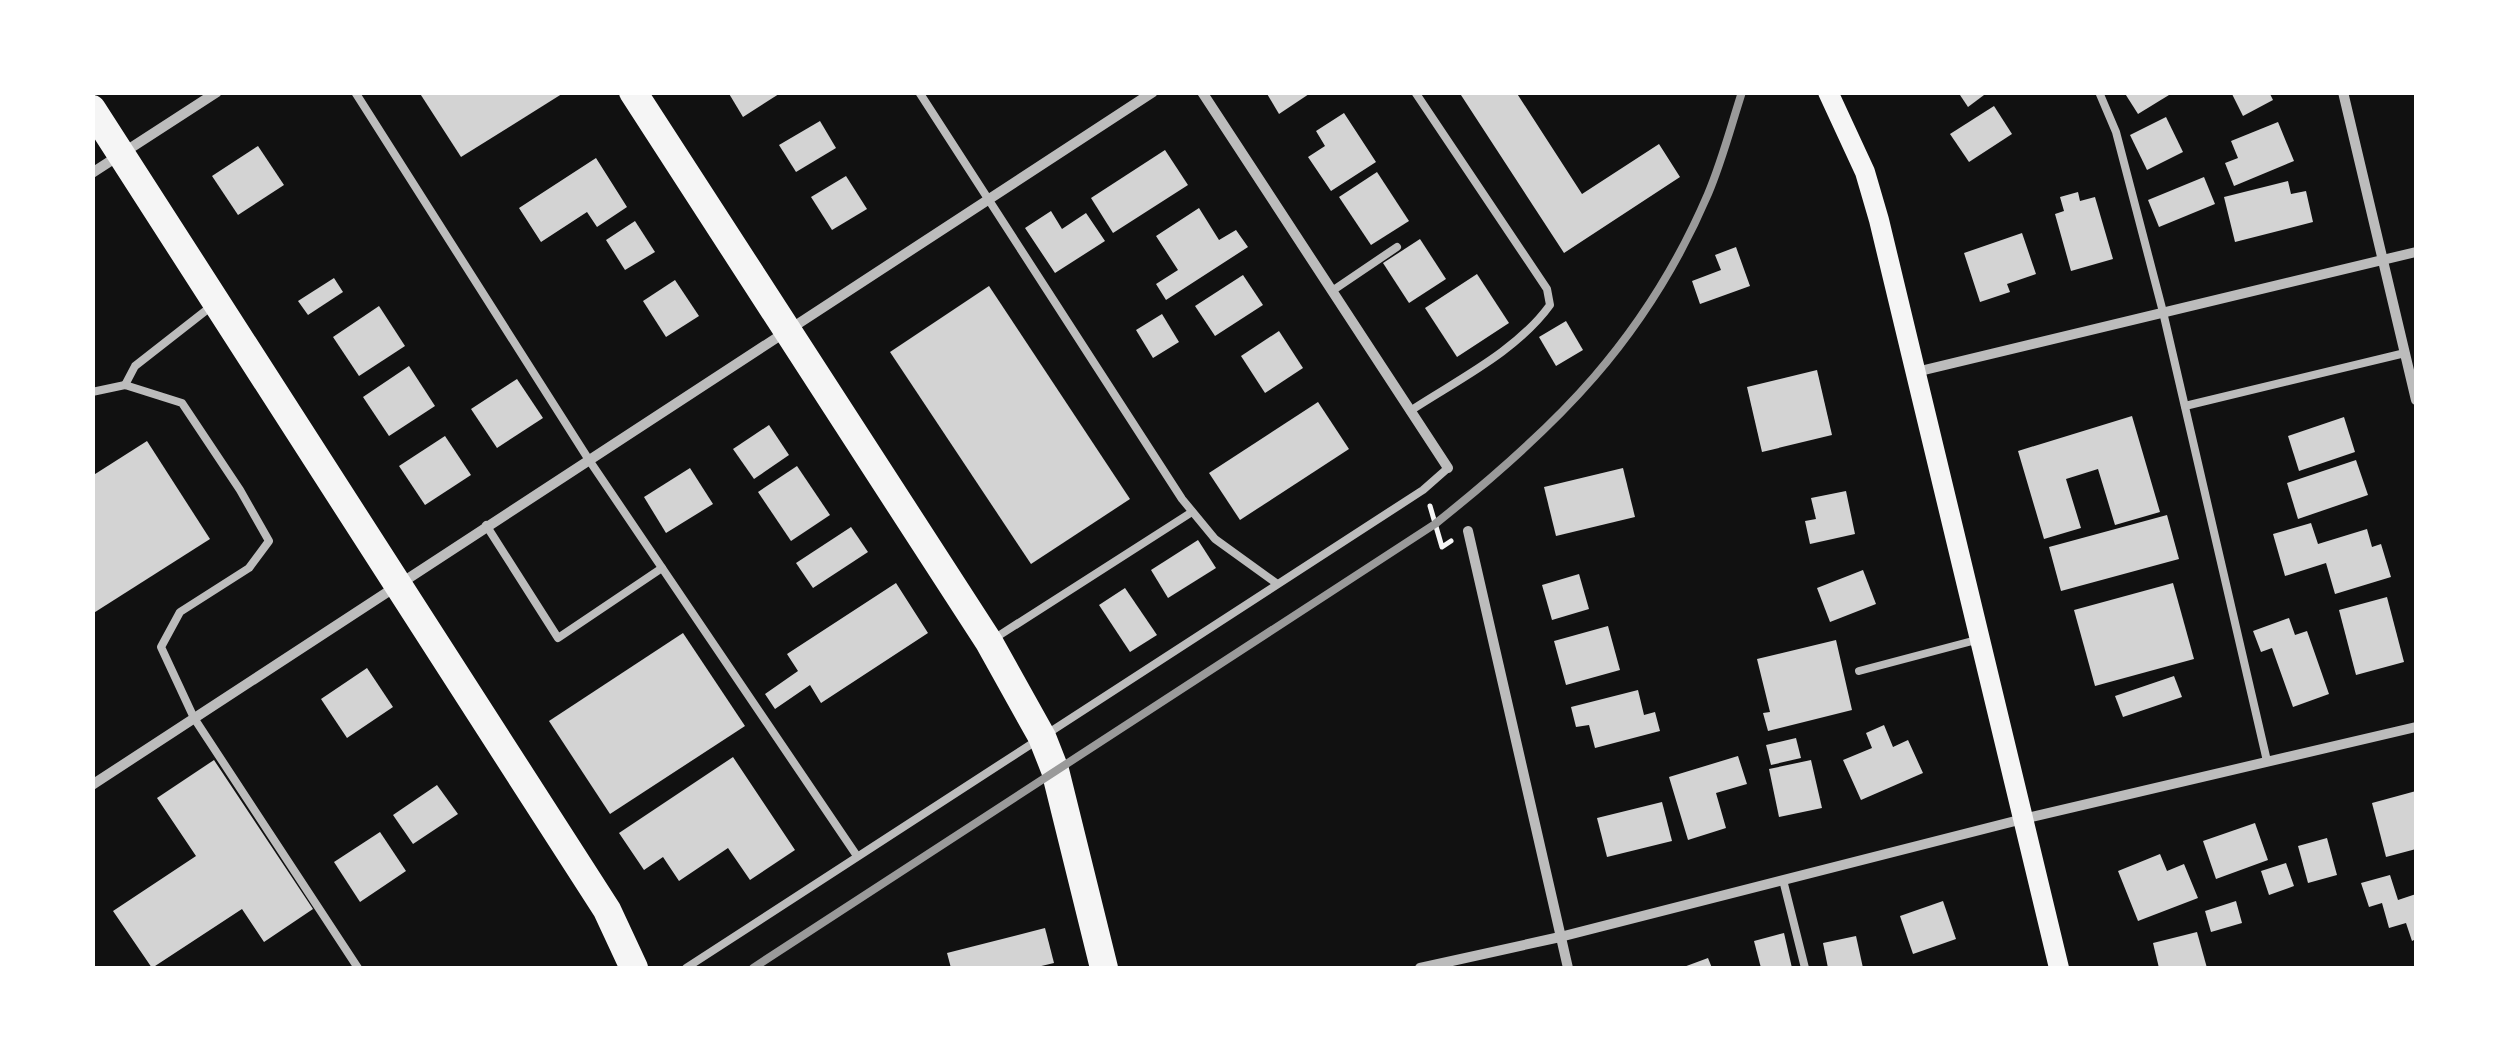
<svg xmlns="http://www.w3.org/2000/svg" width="2509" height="1061" viewBox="0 0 2509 1061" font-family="Roboto,sans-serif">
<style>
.building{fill:#d3d3d3}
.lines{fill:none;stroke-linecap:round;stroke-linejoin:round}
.path{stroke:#f5f5f5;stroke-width:5}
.service{stroke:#bcbcbc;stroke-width:8}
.minor{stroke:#bcbcbc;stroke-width:10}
.secondary{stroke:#f5f5f5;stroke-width:20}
.trunk{stroke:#f5f5f5;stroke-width:28}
.rail{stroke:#9a9a9a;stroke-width:8}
</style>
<rect width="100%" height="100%" fill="#111"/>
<!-- building -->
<g class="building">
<polygon points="419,92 565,92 461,157"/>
<polygon points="728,92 782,92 743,117"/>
<polygon points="1266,92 1312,92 1279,114"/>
<polygon points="1459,92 1516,92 1582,194 1659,144 1680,177 1564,253"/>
<polygon points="1958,92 1988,92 1968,107"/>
<polygon points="2124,92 2167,92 2169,95 2138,114"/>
<polygon points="2231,92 2269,92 2273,100 2243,116"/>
<polygon points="1994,106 2012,134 1969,162 1950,134"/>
<polygon points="1344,113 1376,162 1331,191 1308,157 1325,146 1316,131"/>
<polygon points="2166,117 2183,152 2147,170 2130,135"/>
<polygon points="820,121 836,148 796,172 779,145"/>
<polygon points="2278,122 2294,161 2234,186 2225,163 2238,158 2231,141"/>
<polygon points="258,146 284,185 238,215 212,176"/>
<polygon points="1165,150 1188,185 1113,233 1091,198"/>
<polygon points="596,158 627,207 597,227 587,212 541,242 519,208"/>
<polygon points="1377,172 1409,221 1371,245 1339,197"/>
<polygon points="846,176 867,209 832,230 811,197"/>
<polygon points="2204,177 2215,204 2159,227 2148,200"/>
<polygon points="2288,181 2291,194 2306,191 2313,222 2235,242 2224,197"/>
<polygon points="2078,192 2080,201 2095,197 2113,259 2071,271 2055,214 2064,211 2060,197"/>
<polygon points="1199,208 1219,240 1236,230 1248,247 1166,300 1156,284 1178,270 1156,236"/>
<polygon points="1051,211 1062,229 1086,213 1105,241 1055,273 1025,228"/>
<polygon points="635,221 655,252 625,270 606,240"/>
<polygon points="2022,233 2036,274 2007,284 2010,292 1980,302 1964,253"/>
<polygon points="1420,239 1446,279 1409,303 1383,263"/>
<polygon points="1736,247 1750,286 1700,304 1692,281 1721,270 1715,255"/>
<polygon points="1477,274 1509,323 1457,357 1425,308"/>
<polygon points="1243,275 1263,305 1215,336 1195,306"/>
<polygon points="334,278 343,292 308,315 298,301"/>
<polygon points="675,280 699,316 666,337 643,301"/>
<polygon points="989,286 1130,499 1031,564 890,352"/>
<polygon points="379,306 405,346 359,376 333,337"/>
<polygon points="1162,314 1179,342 1153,358 1136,330"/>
<polygon points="1566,321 1583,350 1556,366 1539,337"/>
<polygon points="1279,331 1303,368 1265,393 1241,356"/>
<polygon points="409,366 435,406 389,436 363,397"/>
<polygon points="1817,370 1832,435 1762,452 1747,387"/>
<polygon points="517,379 543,418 497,448 471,409"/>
<polygon points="1318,402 1349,449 1240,520 1209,473"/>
<polygon points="2132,416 2160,512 2115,525 2098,469 2066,479 2081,528 2044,539 2018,451"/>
<polygon points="2344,417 2355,452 2299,471 2288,436"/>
<polygon points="769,425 789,455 754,479 733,449"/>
<polygon points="445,436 471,475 425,505 399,466"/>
<polygon points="147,441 210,539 92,614 92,476"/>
<polygon points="2356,460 2368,495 2298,519 2287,483"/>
<polygon points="797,466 830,515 791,541 758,492"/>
<polygon points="690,468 713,504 666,533 644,497"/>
<polygon points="1623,468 1635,517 1556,536 1544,487"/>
<polygon points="1846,491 1855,534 1810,544 1805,521 1816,519 1811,498"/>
<polygon points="2167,515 2179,559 2061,591 2049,547"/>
<polygon points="2311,523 2318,544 2367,529 2372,547 2381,544 2391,577 2335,594 2326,563 2285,576 2273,534"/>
<polygon points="851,527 868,552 813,588 796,563"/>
<polygon points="1198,540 1216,568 1168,598 1151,570"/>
<polygon points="1863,570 1876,604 1830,622 1817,588"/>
<polygon points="1579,574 1589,609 1552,620 1542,585"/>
<polygon points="896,583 928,633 821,703 810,685 775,709 765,694 798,671 787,654"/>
<polygon points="2173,583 2194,659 2095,686 2074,610"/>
<polygon points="1125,588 1157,635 1130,652 1099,605"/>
<polygon points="2387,597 2404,662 2356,675 2339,610"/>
<polygon points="2289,618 2295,635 2307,631 2329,694 2293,707 2272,648 2261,652 2253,631"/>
<polygon points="1608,626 1620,670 1566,685 1554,641"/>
<polygon points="683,633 745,726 610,814 549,721"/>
<polygon points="1836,640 1852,710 1768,731 1763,713 1770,712 1757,659"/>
<polygon points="367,668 393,707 347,738 321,699"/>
<polygon points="2174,676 2182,697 2123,717 2115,696"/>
<polygon points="1638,690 1644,715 1655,712 1660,731 1595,748 1589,725 1576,727 1571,707"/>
<polygon points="1884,725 1893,747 1908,740 1923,773 1861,800 1843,760 1872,748 1866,733"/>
<polygon points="1796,738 1801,758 1771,765 1766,745"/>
<polygon points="1738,756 1747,784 1716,793 1726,828 1688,840 1669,777"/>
<polygon points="733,757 795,850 750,880 728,848 679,881 663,857 644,870 619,833"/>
<polygon points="214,760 313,909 264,942 242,909 152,968 113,911 196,856 157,798"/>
<polygon points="1811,760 1822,808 1779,817 1769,769"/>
<polygon points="437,785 458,814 413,844 393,815"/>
<polygon points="2416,791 2416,849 2386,857 2372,803"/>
<polygon points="1662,802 1672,841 1607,857 1597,818"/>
<polygon points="2255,823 2268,860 2216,879 2203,841"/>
<polygon points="380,832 406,871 360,902 334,862"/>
<polygon points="2327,838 2337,875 2308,883 2298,846"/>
<polygon points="2160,854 2167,871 2184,864 2198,898 2138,921 2118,871"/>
<polygon points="2286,863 2294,886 2269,895 2261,871"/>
<polygon points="2390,875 2398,900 2416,894 2416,939 2412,941 2406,923 2389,928 2382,903 2369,907 2361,883"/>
<polygon points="1943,901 1956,939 1913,954 1900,916"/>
<polygon points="2236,901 2242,923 2211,932 2205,911"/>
<polygon points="1045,928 1054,963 1033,968 951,968 947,953"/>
<polygon points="2197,932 2207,968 2159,968 2153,943"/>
<polygon points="1784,933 1792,968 1761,968 1754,941"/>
<polygon points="1856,936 1863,968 1828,968 1823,943"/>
<polygon points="1708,958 1712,968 1681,968"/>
</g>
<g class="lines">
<!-- path -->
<polyline class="path" points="1430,506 1442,547 1451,541"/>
<!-- service -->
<g class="service">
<polyline points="355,92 589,460 857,856"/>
<polyline points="919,92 1182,499 1215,539 1276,583"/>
<polyline points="2099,92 2116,132 2163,312 2267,761"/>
<polyline points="1332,291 1397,247"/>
<polyline points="125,385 135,366 213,305"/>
<polyline points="92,392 125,385 182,403 240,490 269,541 249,568 180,612 161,647 194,718 358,968"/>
<polyline points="2185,406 2405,353"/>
<path d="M1410 411C1457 380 1517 351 1550 305L1547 289 1415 92"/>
<polyline points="486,525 558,638 662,568"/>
<polyline points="992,640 1192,512"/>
<polyline points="1859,671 1980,639"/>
<polyline points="1783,880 1805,968"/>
<polyline points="686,968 1423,490 1448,468"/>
</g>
<!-- minor -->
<g class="minor">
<polyline points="1202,92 1448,468"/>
<polyline points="2343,92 2416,400"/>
<polyline points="92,173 217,92"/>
<polyline points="1916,372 2416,252"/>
<polyline points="1468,531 1568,968"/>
<path d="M92 785C445 552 801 325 1153 92"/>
<polyline points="1420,968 1560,937 2023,819 2416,727"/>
</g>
<!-- secondary -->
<polyline class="secondary" points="1828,92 1865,172 1879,220 2059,968"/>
<!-- trunk -->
<g class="trunk">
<polyline points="633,92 989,642 1042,737 1055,770 1104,968"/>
<polyline points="92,109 607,910 634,968"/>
</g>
<!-- rail -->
<path class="rail" d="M753 968 1435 524C1557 427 1646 339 1708 194 1722 161 1731 126 1742 92"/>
</g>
<!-- border -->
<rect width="2509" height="1061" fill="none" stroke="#ffffff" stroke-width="190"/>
</svg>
